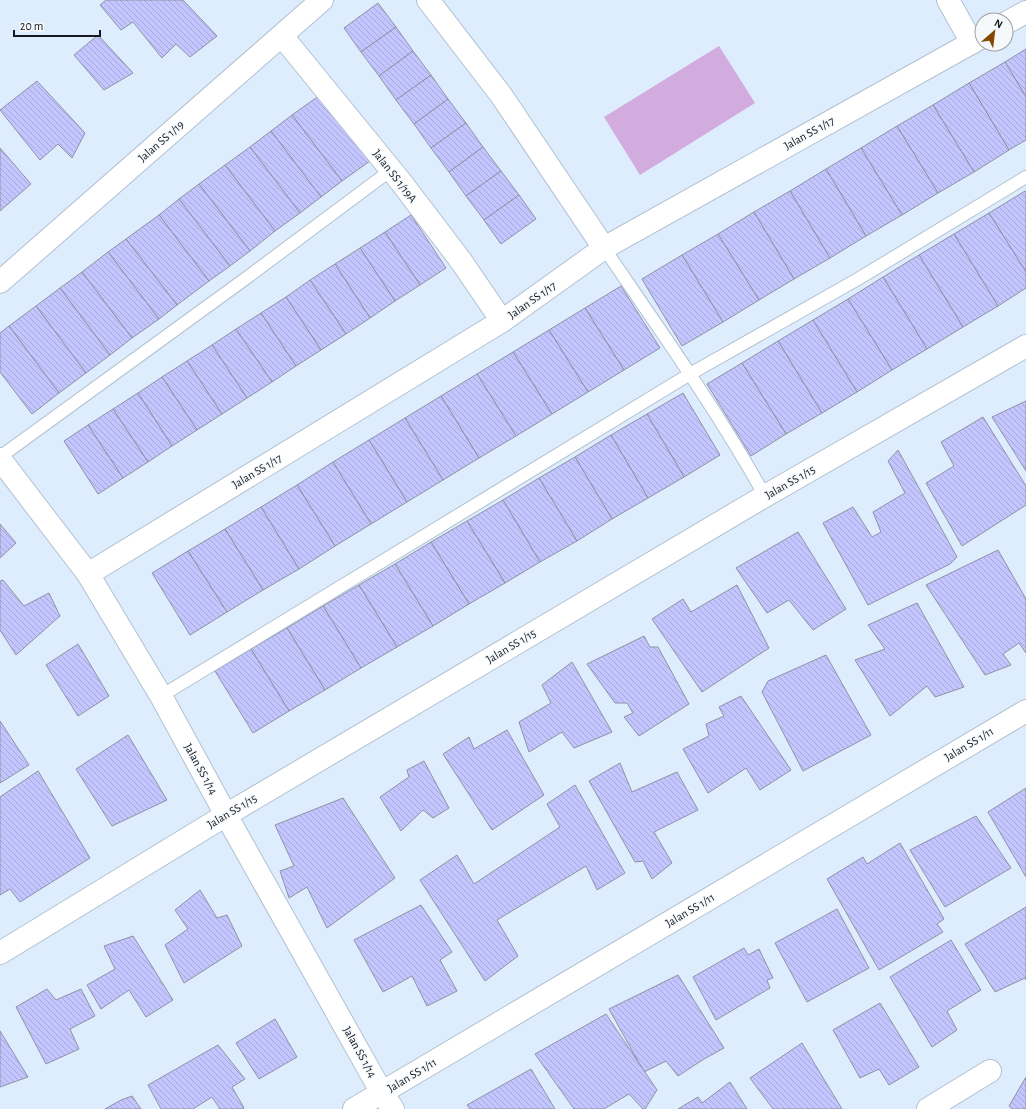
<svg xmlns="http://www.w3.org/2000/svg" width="1026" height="1109" viewBox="0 0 1026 1109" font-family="'Alegreya Sans',sans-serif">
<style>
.grass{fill:#d2abdf}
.building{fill:url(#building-back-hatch);stroke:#9091a4}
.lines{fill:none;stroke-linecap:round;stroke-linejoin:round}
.service-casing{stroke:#b1c1d0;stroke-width:14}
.minor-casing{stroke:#b1c1d0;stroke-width:24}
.tertiary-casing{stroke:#b1c1d0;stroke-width:24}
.service{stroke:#fff;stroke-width:12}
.minor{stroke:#fff;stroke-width:22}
.tertiary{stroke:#fff;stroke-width:22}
.labels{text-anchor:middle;stroke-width:3;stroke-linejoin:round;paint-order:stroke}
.street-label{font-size:12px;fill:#151a20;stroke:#f6f9fc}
</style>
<defs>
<pattern id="building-back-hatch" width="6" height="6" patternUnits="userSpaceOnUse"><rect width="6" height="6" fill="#c3c6fe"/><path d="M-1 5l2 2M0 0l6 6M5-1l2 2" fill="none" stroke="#a7aad9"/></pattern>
</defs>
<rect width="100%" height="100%" fill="#ddedfd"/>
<!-- grass -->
<polygon class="grass" points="719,46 755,103 640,175 604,117"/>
<!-- building -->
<g class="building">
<polygon points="106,0 183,0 217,36 190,57 176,44 162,58 133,22 121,30 100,5"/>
<polygon points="378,3 396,27 361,52 344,28"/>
<polygon points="396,27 413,51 379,76 361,52"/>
<polygon points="98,35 133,73 104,90 74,55"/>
<polygon points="1026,49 1026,97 1005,62"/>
<polygon points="413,51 431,75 396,100 379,76"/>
<polygon points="1005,62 1026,97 1026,140 1009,150 969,83"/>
<polygon points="431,75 448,99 414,124 396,100"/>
<polygon points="37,81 85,133 72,158 58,144 40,160 0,110"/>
<polygon points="969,83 1009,150 974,172 933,105"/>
<polygon points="320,95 370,161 342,181 292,115"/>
<polygon points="448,99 466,123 431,148 414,124"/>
<polygon points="933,105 974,172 938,193 897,126"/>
<polygon points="292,115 342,181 321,197 271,131"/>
<polygon points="466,123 483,147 449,172 431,148"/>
<polygon points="897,126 938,193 902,215 861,148"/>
<polygon points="271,131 321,197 300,213 250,147"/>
<polygon points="250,147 300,213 275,231 225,165"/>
<polygon points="483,147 501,171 466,196 449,172"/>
<polygon points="0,148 31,184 0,211"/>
<polygon points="861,148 902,215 866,236 826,169"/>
<polygon points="225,165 275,231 250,251 199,184"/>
<polygon points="826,169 866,236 830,258 790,191"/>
<polygon points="501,171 519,195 484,220 466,196"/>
<polygon points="199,184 250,251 230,266 179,199"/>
<polygon points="790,191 830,258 794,279 754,212"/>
<polygon points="1025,191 1026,192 1026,272 989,213"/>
<polygon points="519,195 536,219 501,244 484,220"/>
<polygon points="179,199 230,266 209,281 159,215"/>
<polygon points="754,212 794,279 759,300 718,234"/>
<polygon points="989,213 1026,272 1026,288 998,306 954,234"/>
<polygon points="159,215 209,281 177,305 126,239"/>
<polygon points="411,215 446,268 420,285 385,232"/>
<polygon points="385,232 420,285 395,301 360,248"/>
<polygon points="718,234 759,300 723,322 682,255"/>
<polygon points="954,234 998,306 963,327 919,255"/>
<polygon points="126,239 177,305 159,319 108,252"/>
<polygon points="360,248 395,301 370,318 335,264"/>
<polygon points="108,252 159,319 132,338 82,272"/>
<polygon points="682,255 723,322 682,346 642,279"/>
<polygon points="919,255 963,327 927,349 883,277"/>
<polygon points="335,264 370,318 346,334 310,280"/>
<polygon points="82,272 132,338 110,355 60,288"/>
<polygon points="883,277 927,349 892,370 848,299"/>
<polygon points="310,280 346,334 321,350 286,297"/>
<polygon points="621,286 660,348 624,370 585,308"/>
<polygon points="60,288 110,355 86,373 36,306"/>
<polygon points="286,297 321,350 296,366 261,313"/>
<polygon points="848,299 892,370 857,392 813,320"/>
<polygon points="36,306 86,373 59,393 9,326"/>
<polygon points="585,308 624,370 588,392 549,330"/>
<polygon points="261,313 296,366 272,382 236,329"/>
<polygon points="813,320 857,392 822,413 778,341"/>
<polygon points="9,326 59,393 32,414 0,372 0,333"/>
<polygon points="236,329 272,382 247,398 212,345"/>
<polygon points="549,330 588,392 552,414 513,352"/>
<polygon points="778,341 822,413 786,434 742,363"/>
<polygon points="212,345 247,398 222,414 187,361"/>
<polygon points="513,352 552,414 516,436 477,374"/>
<polygon points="187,361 222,414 197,430 162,377"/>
<polygon points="742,363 786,434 751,456 707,384"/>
<polygon points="477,374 516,436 479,458 441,396"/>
<polygon points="162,377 197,430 172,446 138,393"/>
<polygon points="138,393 172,446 148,462 113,409"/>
<polygon points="683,393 720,455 684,477 647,414"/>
<polygon points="441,396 479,458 443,480 405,418"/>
<polygon points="1026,401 1026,471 992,417"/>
<polygon points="113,409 148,462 123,478 88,425"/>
<polygon points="647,414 684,477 648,498 611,435"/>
<polygon points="983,417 1026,486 1026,505 962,546 926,483 954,466 941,442"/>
<polygon points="405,418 443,480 407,502 369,440"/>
<polygon points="88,425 123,478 98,494 64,441"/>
<polygon points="611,435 648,498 612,519 575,457"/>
<polygon points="369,440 407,502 371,524 333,462"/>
<polygon points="898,450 957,557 950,564 868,605 823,523 853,507 872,537 881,532 873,512 905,493 888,461"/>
<polygon points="575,457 612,519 577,541 539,478"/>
<polygon points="333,462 371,524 335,546 297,485"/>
<polygon points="539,478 577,541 540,562 503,500"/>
<polygon points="297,485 335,546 299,569 261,507"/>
<polygon points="503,500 540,562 505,583 467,521"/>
<polygon points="261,507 299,569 263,590 225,529"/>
<polygon points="467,521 505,583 469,604 431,542"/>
<polygon points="0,524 16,543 0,558"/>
<polygon points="225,529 263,590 227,612 188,551"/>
<polygon points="798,532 846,609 813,630 789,600 767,613 736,568"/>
<polygon points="431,542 469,604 433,626 395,564"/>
<polygon points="998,550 1026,599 1026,653 1019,643 1003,654 1011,665 985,675 926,585"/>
<polygon points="188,551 227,612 190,635 152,573"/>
<polygon points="395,564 433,626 397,647 359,585"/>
<polygon points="3,580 24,606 49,593 60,616 16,655 0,630 0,581"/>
<polygon points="359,585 397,647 361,668 323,606"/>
<polygon points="737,585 769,648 702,692 652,619 683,599 691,612"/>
<polygon points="917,603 964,687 935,697 927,686 890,716 855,660 885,649 868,625"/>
<polygon points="323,606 361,668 325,690 287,628"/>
<polygon points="287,628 325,690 289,711 251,649"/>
<polygon points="644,636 650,647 658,647 689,704 639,736 624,717 633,713 627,703 615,703 587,664"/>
<polygon points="78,644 109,696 78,716 46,665"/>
<polygon points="251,649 289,711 253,733 215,671"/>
<polygon points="826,655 871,735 803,771 762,692 768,681"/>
<polygon points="572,662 612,732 574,748 562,732 529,752 519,722 551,703 542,685"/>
<polygon points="741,696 791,770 760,790 746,768 708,793 683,749 709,736 706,724 724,716 719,707"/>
<polygon points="0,721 29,765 0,783"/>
<polygon points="507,730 544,795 492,830 443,754 469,737 474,749"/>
<polygon points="128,735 167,800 112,826 76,769"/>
<polygon points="424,761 449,808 433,818 423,810 401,831 380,797 409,777 407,770"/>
<polygon points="620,763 632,792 677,772 698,810 654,832 672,863 652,879 643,861 635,862 589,781"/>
<polygon points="38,771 90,858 20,902 10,889 0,895 0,797"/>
<polygon points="575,785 625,873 597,890 586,866 497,920 518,956 485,981 420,880 457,855 474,884 560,827 547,804"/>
<polygon points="1026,788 1026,877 988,812"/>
<polygon points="343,798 395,878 327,928 307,887 289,898 280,871 294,866 275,825"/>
<polygon points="976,816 1011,868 945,907 910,850"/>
<polygon points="900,843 944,919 937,924 943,932 879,970 827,879 863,857 867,864"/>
<polygon points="200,890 217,918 227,915 242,946 184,983 165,945 188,929 175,910"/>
<polygon points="421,905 452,952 440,960 457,991 427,1006 412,976 383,992 354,940"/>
<polygon points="1026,907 1026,980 1025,978 995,992 965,944"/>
<polygon points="837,909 869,968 807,1002 775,943"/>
<polygon points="133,936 173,1000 146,1017 129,990 101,1009 87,985 115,969 104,946"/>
<polygon points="951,940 981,990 947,1011 957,1030 932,1047 890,977"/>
<polygon points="744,948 748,955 759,949 773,978 767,980 770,988 716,1020 693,977"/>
<polygon points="678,975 724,1048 704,1059 678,1076 666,1061 644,1072 609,1009"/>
<polygon points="47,989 56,1000 81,989 95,1016 70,1029 79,1049 46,1064 16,1007"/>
<polygon points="880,1003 919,1067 889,1085 879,1069 860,1078 833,1030"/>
<polygon points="606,1014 657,1090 645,1109 643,1109 629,1094 604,1109 574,1109 535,1054"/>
<polygon points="275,1019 297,1057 259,1079 236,1043"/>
<polygon points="0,1031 28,1077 0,1087"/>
<polygon points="802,1043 842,1109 773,1109 750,1078"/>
<polygon points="218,1045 245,1079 232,1087 244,1108 241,1109 220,1109 212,1097 193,1109 161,1109 148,1085"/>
<polygon points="531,1069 555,1109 470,1109 467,1105"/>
<polygon points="1026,1077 1026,1109 1013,1109 1009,1106"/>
<polygon points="730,1082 747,1109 678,1109 698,1097 702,1103"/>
<polygon points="132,1096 141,1109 105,1109 121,1100"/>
</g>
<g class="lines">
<!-- service casing -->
<g class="service-casing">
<g id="service">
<path d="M604 248C660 330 717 410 765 496"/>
<polyline points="0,457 245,279 391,170"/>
<polyline points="161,696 690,374 858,279 1026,177"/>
</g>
</g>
<!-- minor casing -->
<g class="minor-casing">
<g id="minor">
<polyline points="428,0 501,95 604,248"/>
<polyline points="948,0 972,43"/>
<polyline points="1006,23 1026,12"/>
<polyline points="282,36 401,182 461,261 502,321"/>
<polyline points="0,282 322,0"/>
<polyline points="0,459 88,574 161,696 226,815 382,1093"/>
<polyline points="88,574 502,321 604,248 982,37"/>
<polyline points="0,953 226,815 765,496 1026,346"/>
<polyline points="928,1109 990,1071"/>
</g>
</g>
<!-- tertiary casing -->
<g class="tertiary-casing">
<g id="tertiary">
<polyline points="382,1093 393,1109"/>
<polyline points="354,1109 1026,711"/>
</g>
</g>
<!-- service -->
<use href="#service" class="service"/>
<!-- minor -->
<use href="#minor" class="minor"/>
<!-- tertiary -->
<use href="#tertiary" class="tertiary"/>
</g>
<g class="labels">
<!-- street labels -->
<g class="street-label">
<text transform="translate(809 133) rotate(-29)" y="4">Jalan SS 1/17</text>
<text transform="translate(161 141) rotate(-41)" y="4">Jalan SS 1/19</text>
<text transform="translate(395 176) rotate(52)" y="4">Jalan SS 1/19A</text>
<text transform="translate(532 300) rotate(-35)" y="4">Jalan SS 1/17</text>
<text transform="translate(257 471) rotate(-31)" y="4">Jalan SS 1/17</text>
<text transform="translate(790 482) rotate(-30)" y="4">Jalan SS 1/15</text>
<text transform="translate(511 646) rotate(-31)" y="4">Jalan SS 1/15</text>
<text transform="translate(969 744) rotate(-31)" y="4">Jalan SS 1/11</text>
<text transform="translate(201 769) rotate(61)" y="4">Jalan SS 1/14</text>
<text transform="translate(232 811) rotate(-31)" y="4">Jalan SS 1/15</text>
<text transform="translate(690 910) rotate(-31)" y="4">Jalan SS 1/11</text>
<text transform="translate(360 1052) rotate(61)" y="4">Jalan SS 1/14</text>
<text transform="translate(412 1075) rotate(-31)" y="4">Jalan SS 1/11</text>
</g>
</g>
<!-- north arrow -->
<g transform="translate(994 32) rotate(28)"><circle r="19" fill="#f6f9fc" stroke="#9ca0a4"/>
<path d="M0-3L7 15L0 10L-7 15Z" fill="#844800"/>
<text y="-6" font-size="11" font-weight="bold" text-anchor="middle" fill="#151a20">N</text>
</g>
<!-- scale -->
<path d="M14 30v6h86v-6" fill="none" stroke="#151a20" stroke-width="2"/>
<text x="20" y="30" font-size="12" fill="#151a20" stroke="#f6f9fc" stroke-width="3" paint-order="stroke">20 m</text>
</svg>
